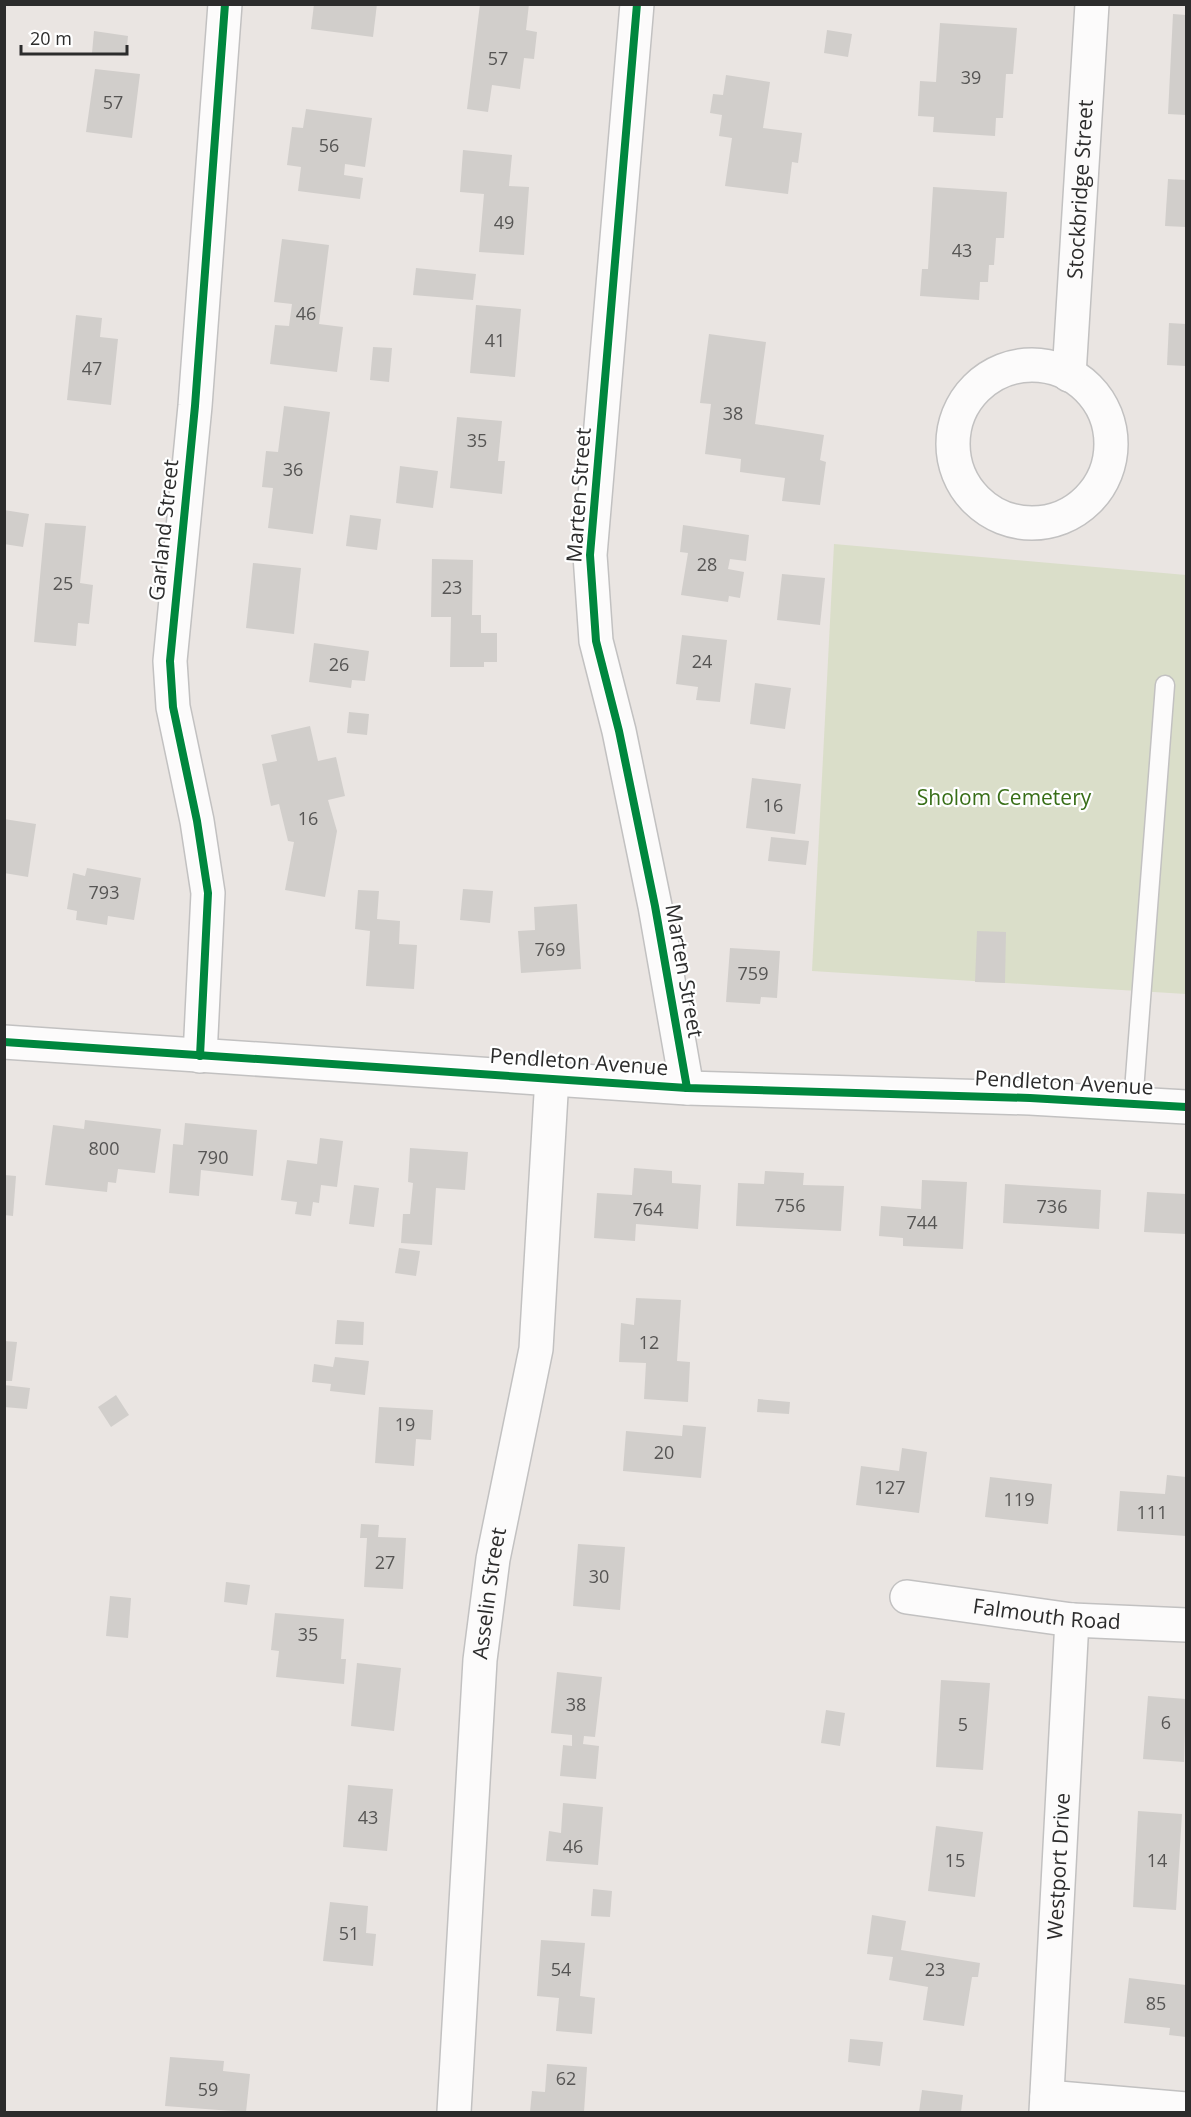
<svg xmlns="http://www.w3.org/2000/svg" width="1191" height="2117" viewBox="0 0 1191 2117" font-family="'Open Sans',sans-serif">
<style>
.cemetery{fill:#dadec9}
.building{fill:#d1cecb}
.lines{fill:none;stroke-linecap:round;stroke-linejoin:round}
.lane-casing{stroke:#c2c1c1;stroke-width:21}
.street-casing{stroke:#c2c1c1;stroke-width:36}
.secondary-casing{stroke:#c2c1c1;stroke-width:36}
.lane{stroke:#fcfbfb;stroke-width:18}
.street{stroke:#fcfbfb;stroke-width:33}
.secondary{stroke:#fcfbfb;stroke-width:33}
.cycleway-casing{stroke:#fff;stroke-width:11}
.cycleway{stroke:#00873e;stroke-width:8}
.labels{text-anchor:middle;stroke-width:4.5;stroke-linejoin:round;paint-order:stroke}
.number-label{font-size:18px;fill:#565554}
.street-label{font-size:21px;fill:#2c2c2c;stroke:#fff}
.park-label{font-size:21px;fill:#386e17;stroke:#fff}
</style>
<rect width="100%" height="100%" fill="#eae5e2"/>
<!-- cemetery -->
<polygon class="cemetery" points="834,544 1186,575 1186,994 812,971"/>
<!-- building -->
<g class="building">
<polygon points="314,4 377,4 373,37 311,29"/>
<polygon points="480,4 529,4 526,30 537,32 534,59 524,58 520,89 492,85 488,112 467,109"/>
<polygon points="1173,14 1186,15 1186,115 1168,114"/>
<polygon points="940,23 1017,28 1013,74 1006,74 1003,118 996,118 995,136 933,132 934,117 918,116 920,81 936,82"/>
<polygon points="827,30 852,34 848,57 824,53"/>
<polygon points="94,31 128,36 126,56 92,53"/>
<polygon points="95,69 140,74 132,138 86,132"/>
<polygon points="726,75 770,82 763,128 802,133 798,163 792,162 788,194 725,186 732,138 719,136 722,115 710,113 713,94 723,95"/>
<polygon points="306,109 372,118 365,167 345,164 344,175 363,178 360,199 298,191 301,167 287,165 292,127 303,128"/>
<polygon points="463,150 512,155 509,186 529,187 524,255 479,252 484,194 460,192"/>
<polygon points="1168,179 1186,180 1186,227 1165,226"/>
<polygon points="933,187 1007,192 1004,238 996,238 994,265 989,265 988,282 980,282 979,300 920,296 922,269 928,269"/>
<polygon points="282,239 329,245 319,324 343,327 337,372 270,364 275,325 289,326 292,304 274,302"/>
<polygon points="416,268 476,274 473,300 413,295"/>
<polygon points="476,305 521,309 515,377 470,373"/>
<polygon points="76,315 102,318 100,337 118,339 111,405 67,400"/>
<polygon points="1169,323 1186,324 1186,366 1167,365"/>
<polygon points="709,334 766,342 755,424 824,435 820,460 826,462 820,505 782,501 785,478 740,472 741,459 705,454 711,404 700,403"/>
<polygon points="373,347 392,348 389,382 370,380"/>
<polygon points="284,406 330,412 313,534 268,528 273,488 262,487 266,451 278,452"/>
<polygon points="457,417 502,421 498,461 505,461 502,494 450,488"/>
<polygon points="400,466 438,471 433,508 396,503"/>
<polygon points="4,510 29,514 23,547 4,544"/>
<polygon points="350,515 381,519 377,550 346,546"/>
<polygon points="45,523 86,526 80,583 93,585 89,624 78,623 76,646 34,642"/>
<polygon points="683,525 749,535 746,561 730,559 728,569 744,572 740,598 729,596 728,602 681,595 688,553 680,552"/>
<polygon points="432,559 473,560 472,615 481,615 481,633 497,633 497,662 484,662 484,667 450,667 451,617 431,617"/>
<polygon points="253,563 301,568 294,634 246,628"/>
<polygon points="782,574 825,578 820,625 777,620"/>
<polygon points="682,635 727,640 720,702 696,700 698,687 676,684"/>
<polygon points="314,643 369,651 365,681 352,680 351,688 309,682"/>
<polygon points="755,683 791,688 785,729 750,724"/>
<polygon points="349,712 369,714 367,735 347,733"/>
<polygon points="310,726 318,761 336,757 345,796 328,800 337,831 325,897 285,890 294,842 288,841 279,804 271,806 262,764 277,761 271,735"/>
<polygon points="752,778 801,784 795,834 746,828"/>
<polygon points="4,819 36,824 28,877 4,873"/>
<polygon points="771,837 809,841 806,865 768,861"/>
<polygon points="87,868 141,878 134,920 108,916 107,925 76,920 77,911 67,909 73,873 85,876"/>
<polygon points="463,889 493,891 490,923 460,920"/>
<polygon points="358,890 379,891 377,919 400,921 399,944 417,945 414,989 366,986 370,931 355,929"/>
<polygon points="577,904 581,969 521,973 518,931 535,930 534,907"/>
<polygon points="977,931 1006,932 1005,983 975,982"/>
<polygon points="730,948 780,951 777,998 761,997 760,1004 726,1002"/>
<polygon points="85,1120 161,1129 155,1173 118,1169 116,1183 108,1182 107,1192 45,1185 53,1125 84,1129"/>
<polygon points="185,1123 257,1130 253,1176 201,1170 199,1196 169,1193 173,1144 183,1145"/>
<polygon points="320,1138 343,1141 337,1187 321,1185 319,1203 313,1202 311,1216 295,1214 297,1202 281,1200 287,1160 317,1164"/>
<polygon points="410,1148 468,1152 465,1190 436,1188 432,1245 401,1243 403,1214 410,1214 413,1183 408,1182"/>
<polygon points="634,1168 672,1171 672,1183 701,1185 698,1229 636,1224 635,1241 594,1238 597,1193 632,1195"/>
<polygon points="765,1171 804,1173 803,1185 844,1186 841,1231 736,1226 738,1183 764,1184"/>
<polygon points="4,1175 16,1176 13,1216 4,1215"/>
<polygon points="922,1180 967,1182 963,1249 903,1246 903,1238 879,1236 881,1206 921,1209"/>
<polygon points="1005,1184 1101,1190 1099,1229 1003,1223"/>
<polygon points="354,1185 379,1188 374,1227 349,1224"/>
<polygon points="1147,1192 1186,1194 1186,1234 1144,1232"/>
<polygon points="399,1248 420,1251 416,1276 395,1273"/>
<polygon points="636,1298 681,1300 677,1361 690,1362 688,1402 644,1399 646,1363 619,1362 621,1323 634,1325"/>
<polygon points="337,1320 364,1322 363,1345 335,1344"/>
<polygon points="4,1341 17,1342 12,1381 4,1381"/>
<polygon points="335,1357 369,1361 365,1395 330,1391 331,1384 312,1382 314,1364 333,1367"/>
<polygon points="4,1385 30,1388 27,1409 4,1407"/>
<polygon points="116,1395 129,1415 111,1427 98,1407"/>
<polygon points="758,1399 790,1402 789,1414 757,1412"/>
<polygon points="379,1407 433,1410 431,1440 416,1439 414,1466 375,1463"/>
<polygon points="683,1425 706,1427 701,1478 623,1471 626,1431 682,1436"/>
<polygon points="902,1448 927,1452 919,1513 856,1505 861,1466 899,1471"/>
<polygon points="1167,1475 1186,1477 1186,1536 1117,1531 1120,1491 1165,1494"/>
<polygon points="990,1477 1052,1484 1048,1524 985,1517"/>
<polygon points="361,1524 379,1525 378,1537 406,1538 403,1589 364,1587 367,1538 360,1538"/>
<polygon points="578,1544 625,1547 620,1610 573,1606"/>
<polygon points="226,1582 250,1585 247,1605 224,1602"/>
<polygon points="110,1596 131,1598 128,1638 106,1636"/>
<polygon points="275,1613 344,1619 341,1659 346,1659 344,1684 276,1677 279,1651 271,1650"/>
<polygon points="357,1663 401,1668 394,1731 351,1726"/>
<polygon points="557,1672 602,1677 595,1737 584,1736 583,1744 599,1746 596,1779 560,1776 563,1745 572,1746 572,1735 551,1733"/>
<polygon points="941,1680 990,1683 983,1770 936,1767"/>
<polygon points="1148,1696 1186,1699 1184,1762 1143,1759"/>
<polygon points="826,1710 845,1713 840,1746 821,1743"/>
<polygon points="348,1785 393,1789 387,1851 343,1847"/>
<polygon points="563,1803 603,1807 598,1865 546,1861 549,1831 561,1833"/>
<polygon points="1138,1811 1182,1814 1176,1910 1133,1907"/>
<polygon points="936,1826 983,1832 975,1897 928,1891"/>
<polygon points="593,1889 612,1891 610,1917 591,1916"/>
<polygon points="330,1902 368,1906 366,1933 376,1934 373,1966 323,1961"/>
<polygon points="872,1915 906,1921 901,1950 980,1963 978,1977 972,1977 964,2026 923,2020 928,1987 889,1980 893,1957 867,1954"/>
<polygon points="541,1940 585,1943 580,1996 595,1998 592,2034 556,2031 559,1998 537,1996"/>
<polygon points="1129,1978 1186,1985 1186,2037 1169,2035 1170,2028 1124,2023"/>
<polygon points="850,2039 883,2042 880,2066 848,2062"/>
<polygon points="170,2057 224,2061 223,2071 250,2074 246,2112 165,2106"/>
<polygon points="547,2064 587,2067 584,2112 530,2112 532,2091 545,2092"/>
<polygon points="922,2090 963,2095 961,2112 919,2112"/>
</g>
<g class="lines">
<!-- lane casing -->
<g class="lane-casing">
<polyline id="lane" points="1133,1104 1165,685"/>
</g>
<!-- street casing -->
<g class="street-casing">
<g id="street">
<polyline points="637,4 590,555 596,641 619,731 655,906 687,1088"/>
<circle cx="1032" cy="444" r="79"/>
<path id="s1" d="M1069 375 1092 4"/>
<polyline points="200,1056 208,893 197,821 173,707 170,661 195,406 225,4"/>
<path id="s2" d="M907 1597 1072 1620 1186 1625"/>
<polyline points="1047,2097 1186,2109"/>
<path id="s3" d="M454 2112 480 1660 493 1559 536 1349 552 1077"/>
<path id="s4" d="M1046 2112 1072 1620"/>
</g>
</g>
<!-- secondary casing -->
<g class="secondary-casing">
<polyline id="secondary" points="4,1042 687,1088 1030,1098 1186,1107"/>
</g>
<!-- lane -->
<use href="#lane" class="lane"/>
<!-- street -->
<use href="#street" class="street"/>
<!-- secondary -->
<use href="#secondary" class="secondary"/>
<!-- cycleway casing -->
<g class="cycleway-casing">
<g id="cycleway">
<polyline points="637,4 590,555 596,641 619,731 655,906 687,1088"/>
<polyline points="4,1042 687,1088 1030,1098 1186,1107"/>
<polyline points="200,1056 208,893 197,821 173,707 170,661 195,406 225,4"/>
</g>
</g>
<!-- cycleway -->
<use href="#cycleway" class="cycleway"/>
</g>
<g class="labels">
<!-- number labels -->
<g class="number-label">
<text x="498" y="65">57</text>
<text x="971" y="84">39</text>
<text x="113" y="109">57</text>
<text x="329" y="152">56</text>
<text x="504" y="229">49</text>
<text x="962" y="257">43</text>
<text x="306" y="320">46</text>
<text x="495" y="347">41</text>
<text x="92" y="375">47</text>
<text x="733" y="420">38</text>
<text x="477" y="447">35</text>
<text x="293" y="476">36</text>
<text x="707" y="571">28</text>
<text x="63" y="590">25</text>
<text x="452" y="594">23</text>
<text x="702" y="668">24</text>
<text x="339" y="671">26</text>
<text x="773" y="812">16</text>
<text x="308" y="825">16</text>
<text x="104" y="899">793</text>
<text x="550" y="956">769</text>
<text x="753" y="980">759</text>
<text x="104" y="1155">800</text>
<text x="213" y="1164">790</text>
<text x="790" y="1212">756</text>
<text x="1052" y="1213">736</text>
<text x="648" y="1216">764</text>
<text x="922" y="1229">744</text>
<text x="649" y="1349">12</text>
<text x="405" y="1431">19</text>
<text x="664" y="1459">20</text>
<text x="890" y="1494">127</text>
<text x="1019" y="1506">119</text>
<text x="1152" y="1519">111</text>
<text x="385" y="1569">27</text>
<text x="599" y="1583">30</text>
<text x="308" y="1641">35</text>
<text x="576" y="1711">38</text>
<text x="1166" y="1729">6</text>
<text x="963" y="1731">5</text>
<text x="368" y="1824">43</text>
<text x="573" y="1853">46</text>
<text x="955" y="1867">15</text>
<text x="1157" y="1867">14</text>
<text x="349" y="1940">51</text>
<text x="561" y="1976">54</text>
<text x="935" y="1976">23</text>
<text x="1156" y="2010">85</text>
<text x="566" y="2085">62</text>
<text x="208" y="2096">59</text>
</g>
<!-- street labels -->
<g class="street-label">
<text dy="7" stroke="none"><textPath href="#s1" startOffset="186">Stockbridge Street</textPath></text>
<text transform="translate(579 495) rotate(-86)" y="7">Marten Street</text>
<text transform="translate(164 530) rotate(-84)" y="7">Garland Street</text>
<text transform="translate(684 971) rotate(80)" y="7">Marten Street</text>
<text transform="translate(579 1062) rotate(4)" y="7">Pendleton Avenue</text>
<text transform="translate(1064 1083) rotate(3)" y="7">Pendleton Avenue</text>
<text dy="7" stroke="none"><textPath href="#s3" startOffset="520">Asselin Street</textPath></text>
<text dy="7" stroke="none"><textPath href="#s2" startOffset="141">Falmouth Road</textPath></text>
<text dy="7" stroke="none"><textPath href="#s4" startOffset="246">Westport Drive</textPath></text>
</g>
<!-- park labels -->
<g class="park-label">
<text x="1004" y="805">Sholom Cemetery</text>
</g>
</g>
<!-- border -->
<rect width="1191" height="2117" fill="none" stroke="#2c2c2c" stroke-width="12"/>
<!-- scale -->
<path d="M21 45v9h106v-9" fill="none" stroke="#2c2c2c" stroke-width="3"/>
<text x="30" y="45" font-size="18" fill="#2c2c2c" stroke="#ffffff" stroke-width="4.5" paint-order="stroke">20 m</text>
</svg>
